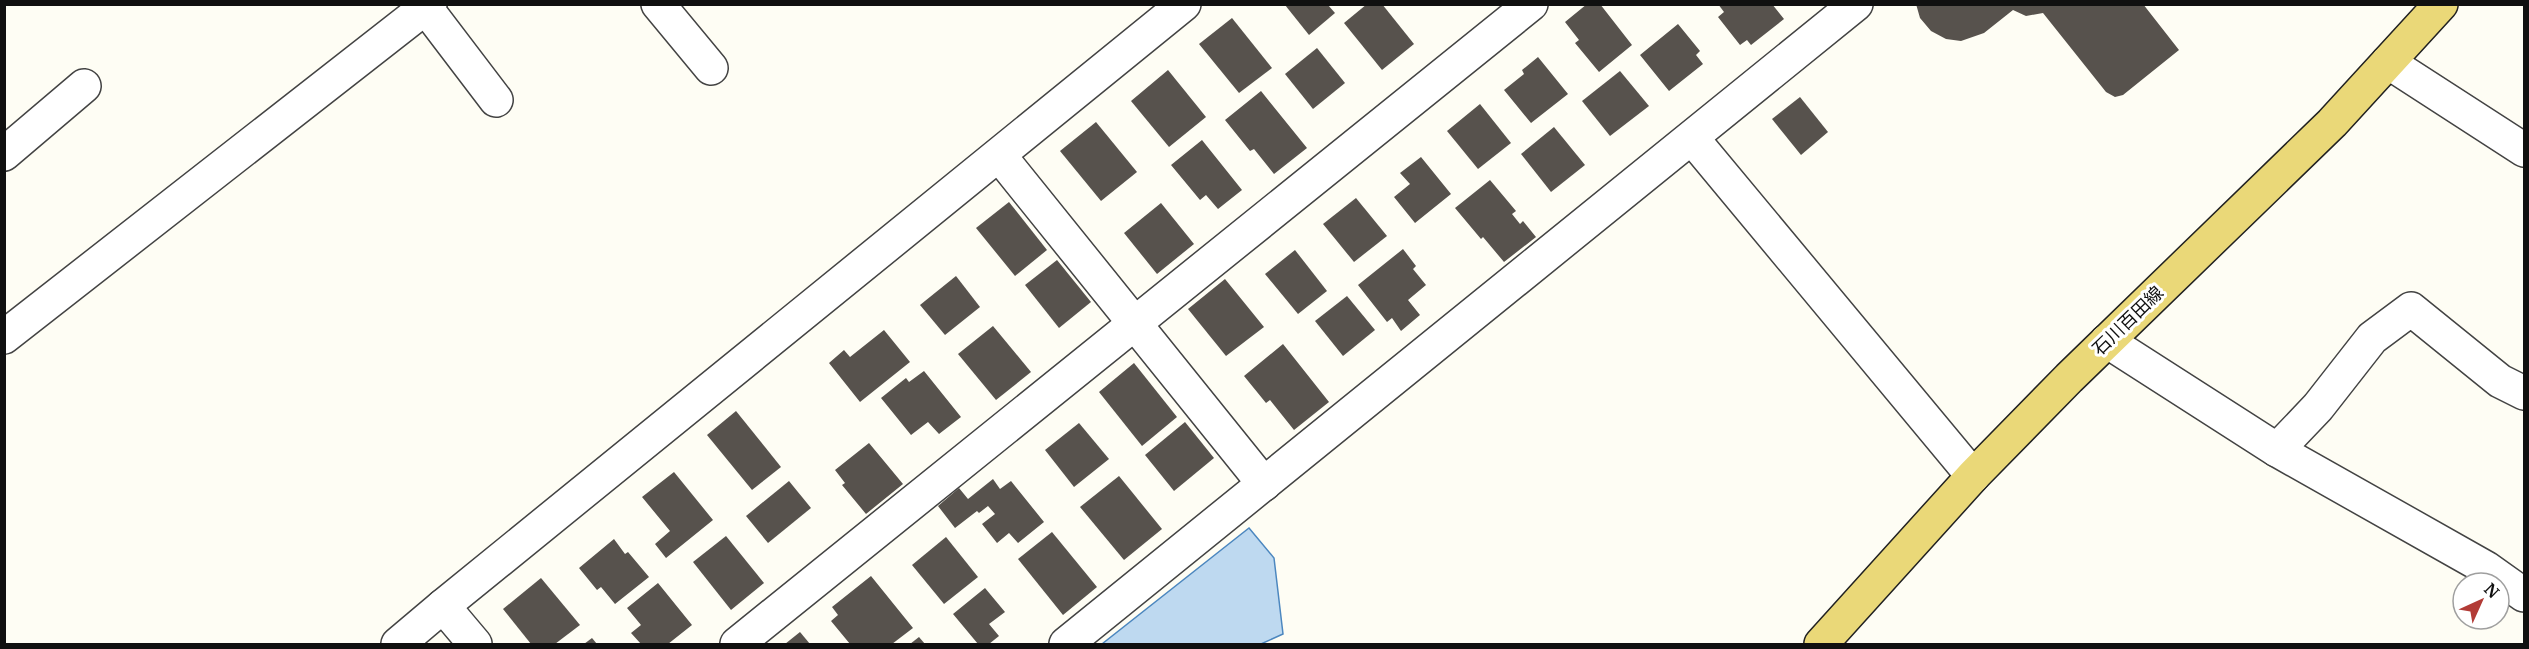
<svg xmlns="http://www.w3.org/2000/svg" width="2529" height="649" viewBox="0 0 2529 649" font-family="Merriweather,'Noto Sans JP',serif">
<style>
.water{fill:#bed9f0;stroke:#4c87bf;stroke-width:1.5}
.building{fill:#57524d}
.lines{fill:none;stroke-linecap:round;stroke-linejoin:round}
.minor-casing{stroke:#434343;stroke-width:36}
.major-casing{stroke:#212121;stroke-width:36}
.minor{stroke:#fff;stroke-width:33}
.major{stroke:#ead878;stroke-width:33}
.labels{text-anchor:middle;stroke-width:6;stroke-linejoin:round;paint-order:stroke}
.street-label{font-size:18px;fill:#101010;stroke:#fff}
</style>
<rect width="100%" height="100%" fill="#fefdf4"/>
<!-- water -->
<polygon class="water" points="1249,528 1274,558 1283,634 1261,644 1102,644"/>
<!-- building -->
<g class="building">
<polygon points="1367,4 1382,4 1414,44 1382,70 1344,23"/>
<polygon points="1587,4 1600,4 1632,45 1599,72 1575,43 1579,40 1565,22"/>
<polygon points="1718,4 1772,4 1784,19 1751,45 1747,40 1740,45 1718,17 1724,12"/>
<polygon points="1916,4 2143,4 2179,50 2123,95 2115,97 2106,92 2043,13 2026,16 2013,10 1984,33 1961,41 1946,39 1931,31 1920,18"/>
<polygon points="1285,5 1328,5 1335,13 1309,35"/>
<polygon points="1232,18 1272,68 1239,93 1199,44"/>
<polygon points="1678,24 1700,51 1696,55 1703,64 1669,91 1640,55"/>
<polygon points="1317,48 1345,83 1313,109 1285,74"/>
<polygon points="1538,57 1568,94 1531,123 1504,90 1524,74 1522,70"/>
<polygon points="1168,70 1206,117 1169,147 1131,101"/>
<polygon points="1620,71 1649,106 1610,136 1582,101"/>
<polygon points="1261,91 1307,148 1274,174 1254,149 1250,151 1225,120"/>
<polygon points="1800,97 1828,132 1801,155 1772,119"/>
<polygon points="1480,104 1511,143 1478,169 1447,131"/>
<polygon points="1096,122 1137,172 1101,201 1060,151"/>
<polygon points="1554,127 1585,165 1551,192 1521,154"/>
<polygon points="1202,140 1242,190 1218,209 1206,195 1200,200 1171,165"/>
<polygon points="1421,157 1451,194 1415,223 1394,197 1410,184 1400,173"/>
<polygon points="1490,180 1516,211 1512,214 1520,224 1523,221 1536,237 1504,262 1483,237 1481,239 1455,208"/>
<polygon points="1356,198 1387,236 1354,262 1323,224"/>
<polygon points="1009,202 1047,250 1015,276 976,228"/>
<polygon points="1161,203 1194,244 1157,274 1124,233"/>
<polygon points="1403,249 1416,266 1413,269 1426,285 1408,300 1420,315 1401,331 1392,318 1387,322 1358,285"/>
<polygon points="1295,250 1327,291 1298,314 1265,274"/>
<polygon points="1057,260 1091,302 1059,328 1025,285"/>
<polygon points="956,276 980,307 945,335 920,305"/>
<polygon points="1225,279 1264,327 1226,356 1188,309"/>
<polygon points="1347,296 1375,330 1343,356 1315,321"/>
<polygon points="993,326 1031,372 996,400 958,354"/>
<polygon points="884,330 910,362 860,402 829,363 844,350 850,357"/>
<polygon points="1283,344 1329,402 1294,430 1270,400 1266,403 1244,376"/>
<polygon points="1134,363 1177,417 1142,446 1099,392"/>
<polygon points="924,371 961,417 939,434 928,422 911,435 881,398 906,378 909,382"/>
<polygon points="736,411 781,467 752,490 707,435"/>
<polygon points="1185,422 1214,458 1174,491 1145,455"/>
<polygon points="1079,423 1109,459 1074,487 1045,450"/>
<polygon points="869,443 903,484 866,514 842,485 845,483 835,470"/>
<polygon points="674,472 713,520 666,558 655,544 670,531 642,497"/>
<polygon points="1119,476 1162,529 1124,560 1080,507"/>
<polygon points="993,479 1000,489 1011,481 1044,522 1018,543 1009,533 997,543 982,524 995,514 988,506 979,513 977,511 955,528 938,506 959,488 968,499"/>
<polygon points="789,481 811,508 768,543 746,516"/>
<polygon points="1052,532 1097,587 1063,615 1018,559"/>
<polygon points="726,536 764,583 731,610 693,562"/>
<polygon points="946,537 978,577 944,604 912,565"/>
<polygon points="614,539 625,554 628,552 649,577 615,604 601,587 597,590 579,568"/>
<polygon points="871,576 913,628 892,644 850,644 831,621 838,615 832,607"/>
<polygon points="541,578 580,625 555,644 531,644 503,609"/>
<polygon points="658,583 692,625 668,644 641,644 631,633 641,625 627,608"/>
<polygon points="985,588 1005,612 989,624 999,636 989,644 978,644 953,614"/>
<polygon points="800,632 810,644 785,644"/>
<polygon points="919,637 925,644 910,644"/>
<polygon points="592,638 597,644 584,644"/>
</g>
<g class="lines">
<!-- minor casing -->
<g class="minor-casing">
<g id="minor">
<polyline points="658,4 711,68"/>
<polyline points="426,8 496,100"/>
<polyline points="2388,62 2524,150"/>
<polyline points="1692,138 1973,476"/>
<polyline points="4,154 84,86"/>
<polyline points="999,155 1264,484"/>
<polyline points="4,337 430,4"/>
<polyline points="2107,341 2277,450 2486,568 2524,595"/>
<polyline points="2277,450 2318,407 2372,338 2411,309 2500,381 2524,393"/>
<polyline points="443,606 475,644"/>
<polyline points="398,644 443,606 1184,4"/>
<polyline points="737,644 1531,4"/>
<polyline points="1066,644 1856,4"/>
</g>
</g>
<!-- major casing -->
<g class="major-casing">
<polyline id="major" points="1821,644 1973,476 2069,378 2332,123 2441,4"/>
</g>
<!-- minor -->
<use href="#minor" class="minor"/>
<!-- major -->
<use href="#major" class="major"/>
</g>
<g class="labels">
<!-- street labels -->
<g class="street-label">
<text transform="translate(2128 321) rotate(-44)" y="6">石川百田線</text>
</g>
</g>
<!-- border -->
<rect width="2529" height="649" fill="none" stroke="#101010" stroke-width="12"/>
<!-- north arrow -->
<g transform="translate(2481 601) rotate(45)"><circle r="28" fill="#ffffff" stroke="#9f9f9f" stroke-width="1.5"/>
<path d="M0-4.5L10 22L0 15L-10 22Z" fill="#b23b36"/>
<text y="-9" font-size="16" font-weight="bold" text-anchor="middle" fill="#101010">N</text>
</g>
</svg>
